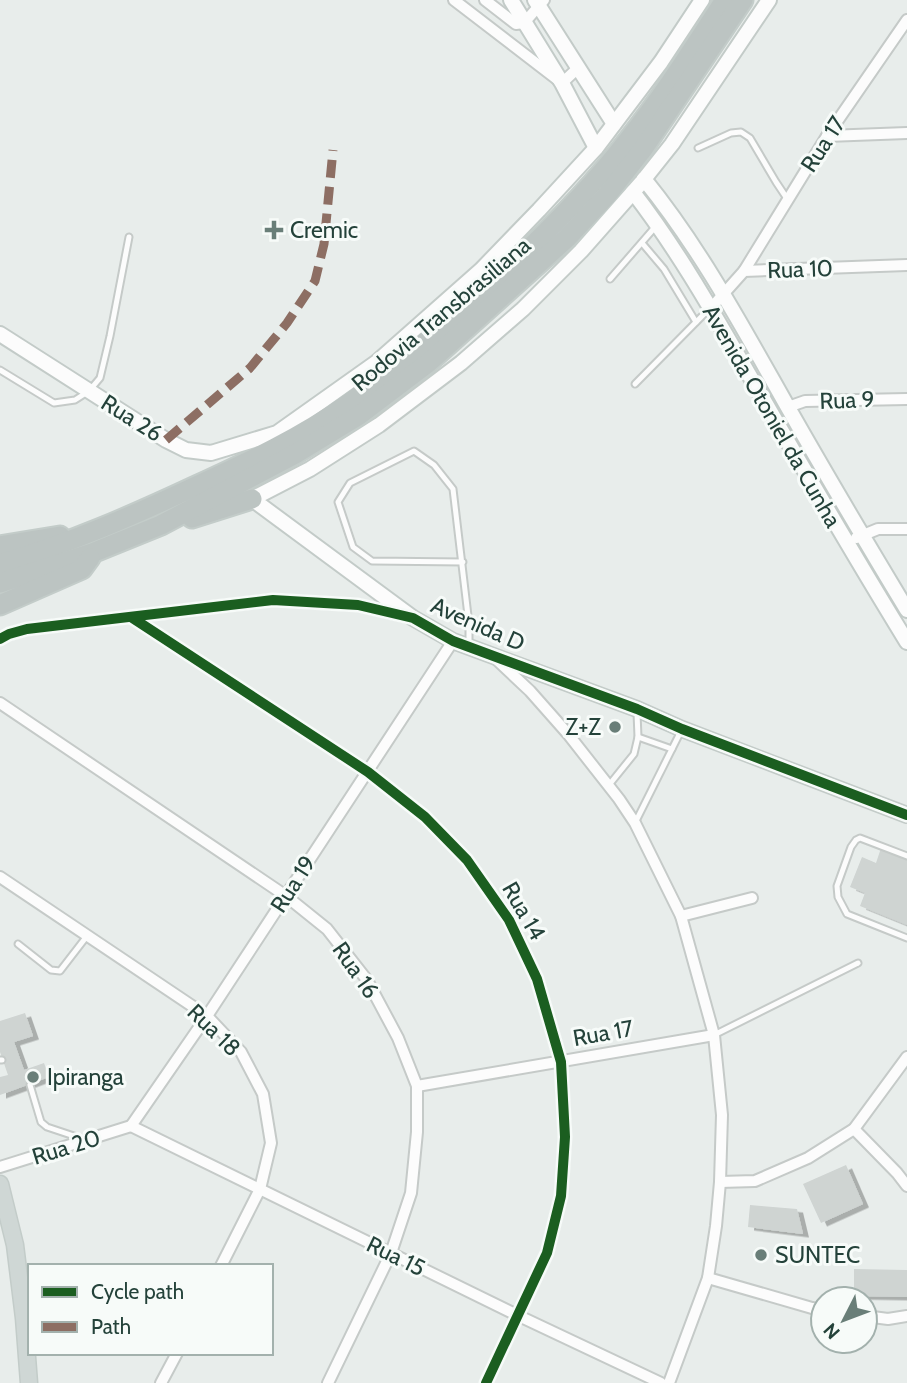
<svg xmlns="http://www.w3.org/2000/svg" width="907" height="1383" viewBox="0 0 907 1383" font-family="Cabin,sans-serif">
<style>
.building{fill:#cfd4d2;filter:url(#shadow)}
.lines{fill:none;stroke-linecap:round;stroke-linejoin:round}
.lane-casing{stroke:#c5cac8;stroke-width:9}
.street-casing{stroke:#c5cac8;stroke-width:14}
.secondary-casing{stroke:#c3cbc8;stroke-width:18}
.primary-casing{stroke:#c3ccc9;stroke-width:19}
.highway-casing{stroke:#c3ccc9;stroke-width:23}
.lane{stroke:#fcfcfc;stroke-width:5}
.street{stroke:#fcfcfc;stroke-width:10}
.secondary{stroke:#fcfcfc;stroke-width:14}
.primary{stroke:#cfd7d5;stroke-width:16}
.highway{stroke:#bcc4c2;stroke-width:19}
.quiet{stroke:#8d6e63;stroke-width:9;stroke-dasharray:18 9;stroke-linecap:butt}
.cycleway-casing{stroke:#f7fbf9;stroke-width:15}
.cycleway{stroke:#1b5e20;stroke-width:10}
.poi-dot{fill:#697e78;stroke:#f7fbf9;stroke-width:2.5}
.labels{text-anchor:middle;stroke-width:6;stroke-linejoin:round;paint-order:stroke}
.street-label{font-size:23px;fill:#24423a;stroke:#f7fbf9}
.poi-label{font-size:23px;fill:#24423a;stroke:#f7fbf9;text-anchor:start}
</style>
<defs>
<filter id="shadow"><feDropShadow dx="6" dy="3.5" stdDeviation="0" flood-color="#0004"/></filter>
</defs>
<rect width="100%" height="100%" fill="#e8edeb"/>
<!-- building -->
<g class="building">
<polygon points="881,848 907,858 907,925 860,906 865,893 850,887 862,857 876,863"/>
<polygon points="25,1013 33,1036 14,1042 24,1070 44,1063 49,1077 0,1095 0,1077 8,1075 0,1052 0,1021"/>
<polygon points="846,1165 863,1204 821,1223 803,1184"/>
<polygon points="750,1205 797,1209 803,1234 748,1227"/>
<polygon points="854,1269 907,1270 907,1297 854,1296"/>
</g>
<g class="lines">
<!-- lane casing -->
<g class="lane-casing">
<g id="lane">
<polyline points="698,148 731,133 741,132 750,138 776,182 788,200"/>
<polyline points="642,243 664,269 696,322"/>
<polyline points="610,279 656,226"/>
<polyline points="0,370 54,403 75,400 89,391 100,378 110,336 129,237"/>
<polyline points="635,384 709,309"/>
<polyline points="463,562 372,561 353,547 338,502 350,483 414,451 434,465 453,489 469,624 469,644"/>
<polyline points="638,737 672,749"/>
<polyline points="609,785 634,754 638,737 637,713"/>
<polyline points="635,823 682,729"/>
<polyline points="907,856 860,838 856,840 851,847 837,886 838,897 847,914 907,938"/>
<polyline points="18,944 51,970 60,971 87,936"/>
<polyline points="714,1035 858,963"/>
<polyline points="0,1060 2,1060"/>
<polyline points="30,1085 41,1122 47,1127 83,1139"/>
</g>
</g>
<!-- street casing -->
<g class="street-casing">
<g id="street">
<polyline points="454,0 562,83 578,68"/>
<polyline points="485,0 516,24 524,23"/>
<polyline points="524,23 544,0"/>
<polyline points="827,136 907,133"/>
<polyline points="744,271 827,136 907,20"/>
<polyline points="710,309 744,271 907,265"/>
<polyline points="788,407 805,401 907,399"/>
<polyline points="856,538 878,529 907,529"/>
<polyline points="131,617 368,772 425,817 467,860 509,920 537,979 561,1062 565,1137 561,1196 547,1253 486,1383"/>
<polyline points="0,639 9,634 27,629 273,600 358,605 408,617"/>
<polyline points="495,658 530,691 568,734 619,799 635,823 681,916 714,1035 722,1115 720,1182 716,1226 708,1278 669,1383"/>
<polyline points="0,703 286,896 327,929 367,980 398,1038 417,1086 417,1132 411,1193 391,1253 328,1383"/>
<polyline points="0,877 207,1016 241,1052 263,1094 271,1143 260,1189 221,1266"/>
<polyline points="681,916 752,898"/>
<polyline points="417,1086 714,1035"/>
<polyline points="131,1126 519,1316 661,1383"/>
<polyline points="131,1126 207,1016 453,641"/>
<polyline points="854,1129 897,1173 907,1186"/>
<polyline points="0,1167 131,1126"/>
<polyline points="720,1182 755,1181 808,1158 854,1129 907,1057"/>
<polyline points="708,1278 812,1308 823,1310"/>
<polyline points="865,1316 888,1319 907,1316"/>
<polyline points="161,1383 177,1353"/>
</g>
</g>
<!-- secondary casing -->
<g class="secondary-casing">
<g id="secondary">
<polyline points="511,0 562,83 596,148"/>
<polyline points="535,0 614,124"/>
<polyline points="769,0 672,144 641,183 581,251 523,309 461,363 379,425 310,469 252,499 413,618 453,641 637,709 682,729 907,815"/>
<path d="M644 179C700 248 742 326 786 404 825 473 866 542 907 610"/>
<path d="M633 192C681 254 719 323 758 390 807 475 856 559 907 642"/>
<polyline points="0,334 166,440 186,450 211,453 277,433 377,362 481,270 539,210 596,148 661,62 702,0"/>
</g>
</g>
<!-- primary casing -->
<g class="primary-casing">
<polyline id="primary" points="0,1184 15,1245 24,1318 29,1383"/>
</g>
<!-- highway casing -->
<g class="highway-casing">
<g id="highway">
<polyline points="192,518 252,499"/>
<polyline points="0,546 60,536"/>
<path d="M0 564C68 544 132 516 196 486 248 462 302 437 349 403 395 370 437 333 479 295 533 247 585 196 629 139 664 95 694 47 725 0"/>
<polyline points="0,583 92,553 161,525 297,453 358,416 428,363 567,238 607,195 643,149 743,0"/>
<polyline points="0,605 82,569 90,558"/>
</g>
</g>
<!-- lane -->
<use href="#lane" class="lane"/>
<!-- street -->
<use href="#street" class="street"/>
<!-- secondary -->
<use href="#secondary" class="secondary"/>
<!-- primary -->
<use href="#primary" class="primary"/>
<!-- highway -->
<use href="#highway" class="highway"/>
<!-- quiet -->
<polyline class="quiet" points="166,440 250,368 287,323 315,281 324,244 333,150"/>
<!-- cycleway casing -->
<g class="cycleway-casing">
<g id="cycleway">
<polyline points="131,617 368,772 425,817 467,860 509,920 537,979 561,1062 565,1137 561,1196 547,1253 486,1383"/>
<polyline points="0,639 9,634 27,629 273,600 358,605 413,618 453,641 637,709 682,729 907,815"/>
</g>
</g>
<!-- cycleway -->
<use href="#cycleway" class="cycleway"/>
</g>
<!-- markers -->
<g class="poi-dot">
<path d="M270.5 219.5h7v7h7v7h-7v7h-7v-7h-7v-7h7z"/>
<circle cx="615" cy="727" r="7"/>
<circle cx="33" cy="1077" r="7"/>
<circle cx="761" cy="1255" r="7"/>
</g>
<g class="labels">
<!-- street labels -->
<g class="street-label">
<text transform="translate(823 144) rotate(-57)" y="8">Rua 17</text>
<text transform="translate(800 269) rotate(-2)" y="8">Rua 10</text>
<text transform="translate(441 314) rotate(-40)" y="8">Rodovia Transbrasiliana</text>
<text transform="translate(847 400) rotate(-2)" y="8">Rua 9</text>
<text transform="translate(772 416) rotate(60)" y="8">Avenida Otoniel da Cunha</text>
<text transform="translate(132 418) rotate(32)" y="8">Rua 26</text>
<text transform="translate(478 624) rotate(24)" y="8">Avenida D</text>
<text transform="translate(293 884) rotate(-57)" y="8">Rua 19</text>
<text transform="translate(524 911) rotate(60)" y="8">Rua 14</text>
<text transform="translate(356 970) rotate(55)" y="8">Rua 16</text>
<text transform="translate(214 1030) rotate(44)" y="8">Rua 18</text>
<text transform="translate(603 1033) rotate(-10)" y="8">Rua 17</text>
<text transform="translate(66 1147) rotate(-17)" y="8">Rua 20</text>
<text transform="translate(396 1256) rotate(26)" y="8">Rua 15</text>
</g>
<!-- poi labels -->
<g class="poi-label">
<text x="290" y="238">Cremic</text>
<text x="601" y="735" text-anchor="end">Z+Z</text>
<text x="47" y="1085">Ipiranga</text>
<text x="775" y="1263">SUNTEC</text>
</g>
</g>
<!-- legend -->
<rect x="28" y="1264" width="245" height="91" fill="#f7fbf9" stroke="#a3b1ad" stroke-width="2"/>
<rect x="42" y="1287" width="35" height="10" fill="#1b5e20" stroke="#a3b1ad" stroke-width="2"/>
<text x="91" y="1299" font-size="21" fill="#24423a">Cycle path</text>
<rect x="42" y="1322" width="35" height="10" fill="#8d6e63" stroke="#a3b1ad" stroke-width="2"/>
<text x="91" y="1334" font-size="21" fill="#24423a">Path</text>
<!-- north arrow -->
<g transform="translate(844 1320) rotate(228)"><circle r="33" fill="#f7fbf9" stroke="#a3b1ad" stroke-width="2"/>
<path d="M0-5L12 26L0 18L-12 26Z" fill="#697e78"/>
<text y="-10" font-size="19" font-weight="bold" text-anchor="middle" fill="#24423a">N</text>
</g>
</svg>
